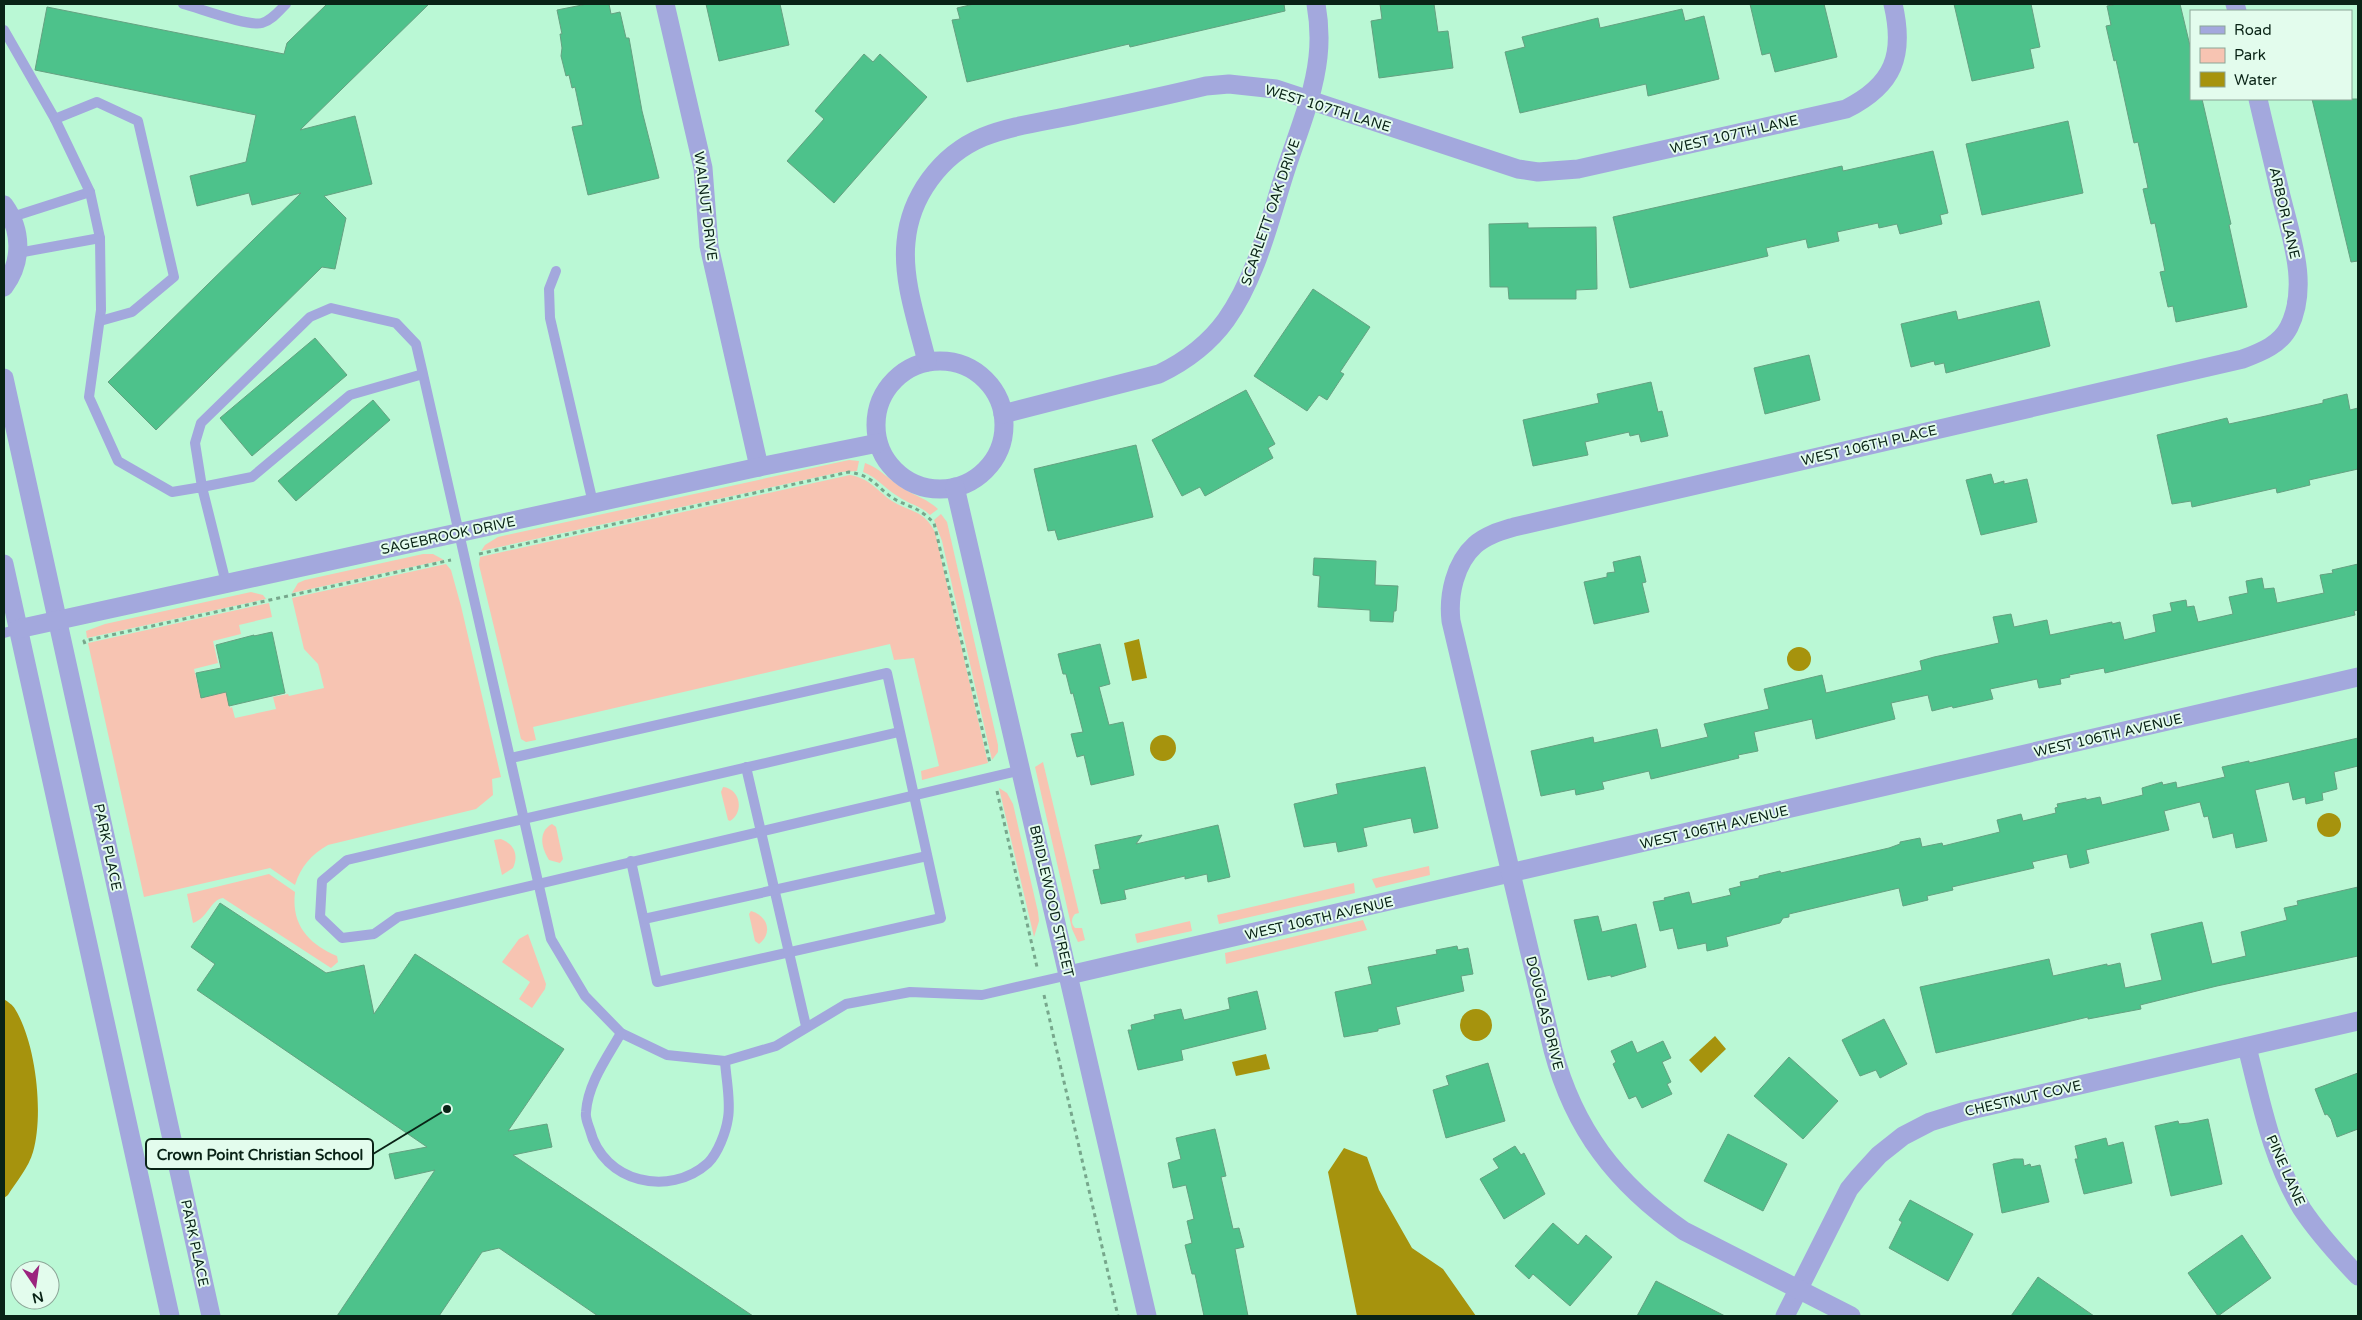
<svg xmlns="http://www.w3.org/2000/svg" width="2362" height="1320" viewBox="0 0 2362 1320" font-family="'Varela Round',sans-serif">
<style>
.green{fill:#f7c4b2}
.water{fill:#a6930d}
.building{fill:#4dc28b;stroke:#65a181}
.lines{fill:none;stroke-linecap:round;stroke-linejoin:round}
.path{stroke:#77a78c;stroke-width:3;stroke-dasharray:4 4;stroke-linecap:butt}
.lane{stroke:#a3a8dd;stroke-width:10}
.street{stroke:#a3a8dd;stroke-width:19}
.labels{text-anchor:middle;stroke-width:4;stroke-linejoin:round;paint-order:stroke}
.street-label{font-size:14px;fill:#092316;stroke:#e3fced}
.leader{fill:none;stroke:#092316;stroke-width:2}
.callout-dot{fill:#092316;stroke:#e3fced;stroke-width:2}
.callout{fill:#e3fced;stroke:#092316;stroke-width:2}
.callout-label{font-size:15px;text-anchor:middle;font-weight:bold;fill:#092316}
</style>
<rect width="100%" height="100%" fill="#baf8d5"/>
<!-- green -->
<g class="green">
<polygon points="849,460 859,461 857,471 841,472 481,551 485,545 498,537"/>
<path d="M865 463C880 468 890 481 904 489 916 496 927 499 938 509L930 515C921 506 909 504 899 497 886 490 877 477 863 472Z"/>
<path d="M850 475C871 479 876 490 892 501 911 513 923 509 935 532L988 763 922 780 921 771 939 766 914 658 894 660 890 644 533 727 536 740 526 742 521 739 479 565 480 557Z"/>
<polygon points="941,514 947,522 998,745 998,752 992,760 942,541 934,520"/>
<polygon points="423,554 433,554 444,560 292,593 298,583 305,580"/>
<path d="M446 564 451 570 461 606 501 777 492 779 493 795 476 809 328 845C311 855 301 866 295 885L270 868 144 897 88 643 269 603 272 617 239 625 241 634 213 641 218 663 194 669 201 698 226 692 230 708 232 707 235 718 276 709 273 697 288 694 289 696 324 688 318 664 304 649 292 598Z"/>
<polygon points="251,592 263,595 266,599 87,638 86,631 105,624"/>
<path d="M1043 762 1079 913 1075 914C1071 919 1071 923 1075 928H1082L1085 940 1078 942 1072 929 1035 767Z"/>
<path d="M723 787C741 789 744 813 730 821L728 820 721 792Z"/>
<polygon points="999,788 1007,793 1013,804 1038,912 1039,921 1034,937"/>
<path d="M552 824 556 827 563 859 560 863 549 860C542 849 537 832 552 824Z"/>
<path d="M501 839C514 844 519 855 513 868L502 875 494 840Z"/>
<polygon points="1429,866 1430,875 1376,888 1372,879"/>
<path d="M269 874 295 892C291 925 309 944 337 956L338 962 331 968 223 898C211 899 208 918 193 923L187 894Z"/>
<polygon points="1354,883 1355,893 1219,924 1217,915"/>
<path d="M751 911C768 916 773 933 759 944L755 941 749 914Z"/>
<polygon points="1363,920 1367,930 1226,964 1225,953"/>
<polygon points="1190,921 1192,931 1137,943 1135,934"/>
<polygon points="528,934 546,984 545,989 532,1008 519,999 530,982 502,962 519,939"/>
</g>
<!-- water -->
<g class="water">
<polygon points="1139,639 1147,678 1132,681 1124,643"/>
<circle cx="1799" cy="659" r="12"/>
<circle cx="1163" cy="748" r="13"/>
<circle cx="2329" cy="825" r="12"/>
<path d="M4 999C8 1002 13 1005 15 1009 36 1043 44 1114 33 1152 29 1167 16 1182 8 1195L4 1198Z"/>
<circle cx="1476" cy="1025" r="16"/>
<polygon points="1715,1036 1726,1049 1701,1073 1689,1060"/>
<polygon points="1266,1054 1270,1069 1236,1076 1232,1062"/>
<polygon points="1344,1148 1367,1157 1379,1190 1412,1248 1443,1269 1476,1316 1357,1316 1328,1172"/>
</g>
<!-- building -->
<g class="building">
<polygon points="327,4 429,4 300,130 355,116 372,184 324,196 346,218 335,269 322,267 156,430 108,382 301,193 252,205 249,193 197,206 190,176 246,162 256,115 35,70 47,7 284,54 287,43"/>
<polygon points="587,4 609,4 611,14 620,12 626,38 629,38 642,111 659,178 588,195 572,127 583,125 575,87 572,88 569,75 566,76 561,56 562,48 560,34 562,34 557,10"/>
<polygon points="706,4 780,4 789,45 719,61"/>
<polygon points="974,4 1284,4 1285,11 1130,47 1129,44 967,82 952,20 960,19 957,8"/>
<polygon points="1380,4 1434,4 1438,32 1448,31 1453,68 1379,78 1371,21 1382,19"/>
<polygon points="1750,4 1824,4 1837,57 1775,72 1770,53 1762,55"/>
<polygon points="1954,4 2031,4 2040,47 2030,49 2034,68 1972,81"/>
<polygon points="2117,4 2180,4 2191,50 2191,99 2202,99 2231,224 2229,225 2247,307 2176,322 2173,306 2168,307 2160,272 2165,271 2155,223 2151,224 2143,189 2148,188 2138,142 2134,143 2116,60 2114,61 2106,26 2111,25 2107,6"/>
<polygon points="1682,9 1685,21 1704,16 1719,79 1648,96 1646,84 1520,113 1505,52 1525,47 1522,37 1598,18 1600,28"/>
<polygon points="864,54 873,62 880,54 927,97 834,203 787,161 824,119 815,111"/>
<polygon points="2312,99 2358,99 2358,261 2351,262"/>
<polygon points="2068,121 2083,193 1982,215 1966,144"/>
<polygon points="1933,151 1948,213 1940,215 1942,224 1900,234 1897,224 1879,228 1878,223 1837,232 1839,241 1808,248 1806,239 1766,248 1768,256 1630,288 1613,217 1842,166 1843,171"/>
<polygon points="1528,223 1528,228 1596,227 1597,289 1576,290 1576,299 1509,299 1508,287 1490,287 1489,224"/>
<polygon points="1313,289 1370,327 1340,372 1344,374 1327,400 1319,395 1307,411 1254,376"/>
<polygon points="2039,301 2050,346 1946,373 1944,363 1935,365 1934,361 1911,367 1901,324 1956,311 1958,320"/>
<polygon points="315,338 347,375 252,456 220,418"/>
<polygon points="1809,355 1820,400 1765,414 1754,368"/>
<polygon points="1651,382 1658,412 1662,411 1668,436 1641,442 1639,434 1630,436 1629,432 1585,442 1588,455 1533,466 1523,420 1599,403 1597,394"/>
<polygon points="1246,390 1275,444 1268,448 1273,458 1205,496 1200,487 1182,496 1152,440"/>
<polygon points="2347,394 2350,410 2358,408 2358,469 2309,480 2310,485 2277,493 2276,488 2192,507 2191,501 2172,504 2157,435 2227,418 2229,424 2266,416 2323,403 2323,400"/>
<polygon points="373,400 390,420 296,501 278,481"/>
<polygon points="1136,445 1153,517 1058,540 1055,530 1048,531 1034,469"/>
<polygon points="1991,474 1994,484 2004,481 2004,484 2027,479 2037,522 1981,535 1966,480"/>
<polygon points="1640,556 1646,582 1642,583 1649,612 1594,624 1584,582 1607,577 1607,573 1615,572 1613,562"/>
<polygon points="1314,558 1376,561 1375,585 1398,586 1396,611 1394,611 1393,622 1370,621 1370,610 1318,607 1320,576 1313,575"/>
<polygon points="2358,564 2358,610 2354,611 2355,615 2105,673 2104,668 2069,675 2070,677 2060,679 2061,684 2039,688 2037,679 1990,689 1993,699 1953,708 1952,706 1932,711 1928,695 1891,703 1895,719 1816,739 1812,719 1754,732 1758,751 1738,755 1739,758 1651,779 1649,771 1602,782 1604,789 1576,795 1575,789 1541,796 1531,751 1593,737 1594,743 1657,729 1661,748 1708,737 1704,724 1769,709 1764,689 1822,675 1826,693 1922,670 1920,661 1934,657 1999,643 1993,617 2011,614 2014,627 2047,620 2050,635 2112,622 2112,624 2120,622 2124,640 2156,632 2153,615 2172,611 2170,603 2186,600 2187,607 2194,606 2198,622 2233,614 2229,597 2248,593 2246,581 2262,578 2264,589 2274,588 2277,603 2324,593 2320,575 2333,573 2332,570"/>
<polygon points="272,632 285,693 229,706 226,692 201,698 196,673 221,668 216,645 254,635 254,636"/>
<polygon points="1100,644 1110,684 1099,687 1109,725 1123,722 1134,775 1091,785 1084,755 1077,757 1071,734 1083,732 1073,693 1071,694 1066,674 1063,674 1058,654"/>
<polygon points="2358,738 2358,766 2334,772 2337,789 2322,793 2323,800 2306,804 2305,797 2293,800 2289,782 2255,790 2267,841 2236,848 2233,833 2213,838 2208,816 2204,817 2200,802 2164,811 2169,830 2086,850 2089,863 2070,868 2067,854 2032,862 2034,868 1952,887 1953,890 1927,896 1928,900 1903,906 1899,888 1789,914 1789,917 1783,918 1780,923 1726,937 1728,946 1707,951 1706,943 1678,949 1673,928 1660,931 1653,902 1665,900 1664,898 1689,892 1692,904 1731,895 1729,889 1741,886 1740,882 1759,878 1759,876 1780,871 1781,873 1889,848 1900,844 1900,842 1920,838 1922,847 1942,843 1943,846 2000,832 1997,820 2021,814 2023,821 2056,813 2055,808 2058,807 2057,804 2086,798 2086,800 2100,797 2102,805 2143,795 2142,788 2162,782 2163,785 2176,782 2177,788 2225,777 2222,767 2249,761 2249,763"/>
<polygon points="1425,767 1438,828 1414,833 1411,818 1363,828 1367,846 1338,852 1336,842 1304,847 1294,804 1338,794 1336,784"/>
<polygon points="1218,825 1230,877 1208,882 1207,874 1185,879 1185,876 1124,890 1126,899 1101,904 1093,870 1100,869 1095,845 1142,835 1136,844"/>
<polygon points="2358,887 2358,956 2217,986 2140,1005 2141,1009 2088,1019 2088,1017 1936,1053 1920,987 2049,959 2053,976 2107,964 2107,966 2120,963 2125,988 2162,980 2151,934 2202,922 2212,964 2246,956 2241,932 2287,920 2284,908 2298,905 2297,901"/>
<polygon points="220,903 326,973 364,965 374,1014 415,954 564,1049 508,1131 547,1124 552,1147 513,1155 753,1316 598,1316 499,1248 482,1252 439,1316 337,1316 435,1170 395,1179 389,1154 427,1147 197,990 215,964 191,947"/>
<polygon points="1598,916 1602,932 1636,924 1646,967 1611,977 1611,975 1588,980 1574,920"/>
<polygon points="1457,946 1458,950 1468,948 1473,974 1461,976 1464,991 1396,1007 1400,1024 1378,1029 1378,1031 1344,1037 1335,992 1372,984 1368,967 1437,954 1436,950"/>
<polygon points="1257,991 1266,1029 1181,1050 1183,1060 1138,1070 1128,1030 1132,1030 1131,1025 1155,1019 1154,1015 1181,1009 1184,1020 1230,1009 1228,998"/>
<polygon points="1884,1019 1907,1064 1880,1078 1876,1070 1860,1076 1842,1040"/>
<polygon points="1632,1041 1637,1053 1663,1041 1671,1058 1662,1062 1671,1082 1667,1084 1672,1094 1642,1108 1636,1096 1629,1099 1613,1064 1616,1062 1611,1051"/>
<polygon points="1789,1057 1838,1101 1803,1139 1754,1096"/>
<polygon points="1488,1063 1505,1121 1446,1138 1433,1090 1449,1085 1446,1076"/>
<polygon points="2358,1073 2358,1129 2337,1137 2331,1119 2327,1114 2325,1115 2315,1089"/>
<polygon points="2208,1119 2222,1184 2171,1196 2155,1126 2178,1121 2179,1124 2189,1123"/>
<polygon points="1215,1129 1226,1176 1221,1177 1233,1229 1239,1228 1244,1247 1235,1249 1248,1316 1204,1316 1195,1274 1192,1274 1185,1245 1192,1243 1187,1221 1194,1219 1186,1185 1173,1188 1168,1163 1181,1159 1176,1138"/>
<polygon points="1728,1134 1787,1164 1763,1211 1704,1181"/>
<polygon points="2106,1138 2108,1146 2123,1142 2132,1183 2084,1194 2075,1159 2078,1159 2075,1146"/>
<polygon points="1515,1146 1521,1155 1524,1153 1545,1194 1504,1219 1480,1179 1499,1168 1493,1159"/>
<polygon points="2014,1159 2023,1159 2024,1166 2030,1164 2031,1167 2040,1165 2049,1202 2002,1213 1993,1164"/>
<polygon points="1910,1200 1973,1234 1948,1281 1889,1248 1902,1222 1899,1220"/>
<polygon points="1553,1223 1578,1245 1586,1235 1612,1257 1570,1306 1533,1274 1529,1279 1515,1266"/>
<polygon points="2242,1235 2271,1278 2218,1316 2188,1273"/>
<polygon points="2038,1277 2094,1316 2011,1316"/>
<polygon points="1656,1281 1725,1316 1637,1316"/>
</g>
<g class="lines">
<!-- path -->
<g class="path">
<path d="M479 554 849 472C876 476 877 490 898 501 915 509 919 508 934 523L990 763"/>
<polyline points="85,644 84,641 451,560"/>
<polyline points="997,791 1037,967"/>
<polyline points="1044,995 1118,1316"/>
</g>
<!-- lane -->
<g class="lane">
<path d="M183 4C199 8 248 27 262 23 272 20 279 11 286 4"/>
<polyline points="4,30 55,119 90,192 100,238 101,310 89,397 118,461 172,492 202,487 226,583"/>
<polyline points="55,119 97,102 138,121 174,277 132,312 100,321"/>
<polyline points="12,217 90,192"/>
<polyline points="18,253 100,238"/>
<polyline points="556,271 549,289 550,318 593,503"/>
<polyline points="423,374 416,344 396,323 331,308 310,317 201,423 195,443 202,487 252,477 350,395 423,374 551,939 585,996 621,1033 667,1055 725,1061 776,1046 846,1004 910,992 982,995 1069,975"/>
<polyline points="4,633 18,629"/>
<polyline points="899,732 347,860 322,881 320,917 342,938 374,934 398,917 1022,770"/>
<polyline points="511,758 887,673 941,918 657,982 631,861"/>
<polyline points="746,767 806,1026"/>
<polyline points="644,919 927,856"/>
<path d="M621 1033C607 1058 588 1083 586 1112 585 1118 588 1124 590 1130 603 1182 669 1198 708 1163 718 1153 726 1132 728 1118 731 1101 726 1079 725 1061"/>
</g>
<!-- street -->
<g class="street">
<polyline points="665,4 703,168 709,246 759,467"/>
<polyline points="2235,4 2237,11"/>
<path d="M4 205C22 230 23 261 4 287"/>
<circle cx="940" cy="425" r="64"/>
<path d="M927 362C918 324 902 281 906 242 910 197 940 155 983 137 1013 125 1048 121 1079 114 1122 105 1164 96 1206 86L1229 84 1276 89 1518 169 1538 172 1578 169 1846 109C1894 85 1905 55 1893 4"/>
<polyline points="4,378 211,1316"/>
<path d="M1003 414 1159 374C1186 361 1208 345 1226 320 1258 275 1270 217 1287 166 1299 130 1314 94 1318 57 1320 39 1319 21 1316 4"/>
<polyline points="955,487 1147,1316"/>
<polyline points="4,564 170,1316"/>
<polyline points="18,629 759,467 878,443"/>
<polyline points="1069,975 2358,677"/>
<path d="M2247 1047C2261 1102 2272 1160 2302 1209 2318 1233 2338 1255 2358 1276"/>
<polyline points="1785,1316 1849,1189 1858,1178 1879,1155 1903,1136 1930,1122 1962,1112 2358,1021"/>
<path d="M1851 1316 1684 1231C1616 1184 1574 1129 1553 1050L1451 621C1448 595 1455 563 1475 545 1486 535 1501 531 1514 527L2243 359C2261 352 2280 345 2289 327 2310 285 2290 234 2280 192 2273 161 2265 130 2258 99"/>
</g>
</g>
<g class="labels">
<!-- street labels -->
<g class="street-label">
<text transform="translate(1328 108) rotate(17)" y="5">WEST 107TH LANE</text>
<text transform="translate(1734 134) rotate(-13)" y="5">WEST 107TH LANE</text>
<text transform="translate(706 206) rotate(83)" y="5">WALNUT DRIVE</text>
<text transform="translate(1270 212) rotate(-71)" y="5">SCARLETT OAK DRIVE</text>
<text transform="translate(2285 213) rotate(77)" y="5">ARBOR LANE</text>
<text transform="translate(1869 445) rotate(-13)" y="5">WEST 106TH PLACE</text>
<text transform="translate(448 535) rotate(-12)" y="5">SAGEBROOK DRIVE</text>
<text transform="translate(2108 735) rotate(-13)" y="5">WEST 106TH AVENUE</text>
<text transform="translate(1714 827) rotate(-13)" y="5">WEST 106TH AVENUE</text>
<text transform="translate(108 847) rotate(78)" y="5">PARK PLACE</text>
<text transform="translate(1052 901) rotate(77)" y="5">BRIDLEWOOD STREET</text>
<text transform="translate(1319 918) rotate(-13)" y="5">WEST 106TH AVENUE</text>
<text transform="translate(1545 1013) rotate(76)" y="5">DOUGLAS DRIVE</text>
<text transform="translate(2023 1098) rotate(-13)" y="5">CHESTNUT COVE</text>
<text transform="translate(2286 1170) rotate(66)" y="5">PINE LANE</text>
<text transform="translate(195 1243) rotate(78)" y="5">PARK PLACE</text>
</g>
</g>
<!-- callouts -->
<path class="leader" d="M447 1109L373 1154"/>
<circle class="callout-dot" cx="447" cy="1109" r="5"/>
<rect class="callout" x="146" y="1139" width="227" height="30" rx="5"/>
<g class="callout-label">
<text x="260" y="1160">Crown Point Christian School</text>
</g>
<!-- border -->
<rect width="2362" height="1320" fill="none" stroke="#092316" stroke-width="10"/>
<!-- legend -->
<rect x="2190" y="10" width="162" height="90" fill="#e3fced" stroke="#8ca597"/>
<rect x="2200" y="26" width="25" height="8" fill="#a3a8dd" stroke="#8ca597"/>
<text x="2234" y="35" font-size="15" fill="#092316">Road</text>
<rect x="2200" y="48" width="25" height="15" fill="#f7c4b2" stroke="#8ca597"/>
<text x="2234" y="60" font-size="15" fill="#092316">Park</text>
<rect x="2200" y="72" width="25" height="15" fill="#a6930d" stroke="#8ca597"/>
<text x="2234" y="85" font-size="15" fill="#092316">Water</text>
<!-- north arrow -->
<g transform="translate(35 1285) rotate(167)"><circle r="24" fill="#e3fced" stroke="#8ca597"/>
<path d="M0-4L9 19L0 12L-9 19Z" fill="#9b247e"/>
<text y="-8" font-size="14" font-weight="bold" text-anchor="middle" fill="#092316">N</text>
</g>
</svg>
